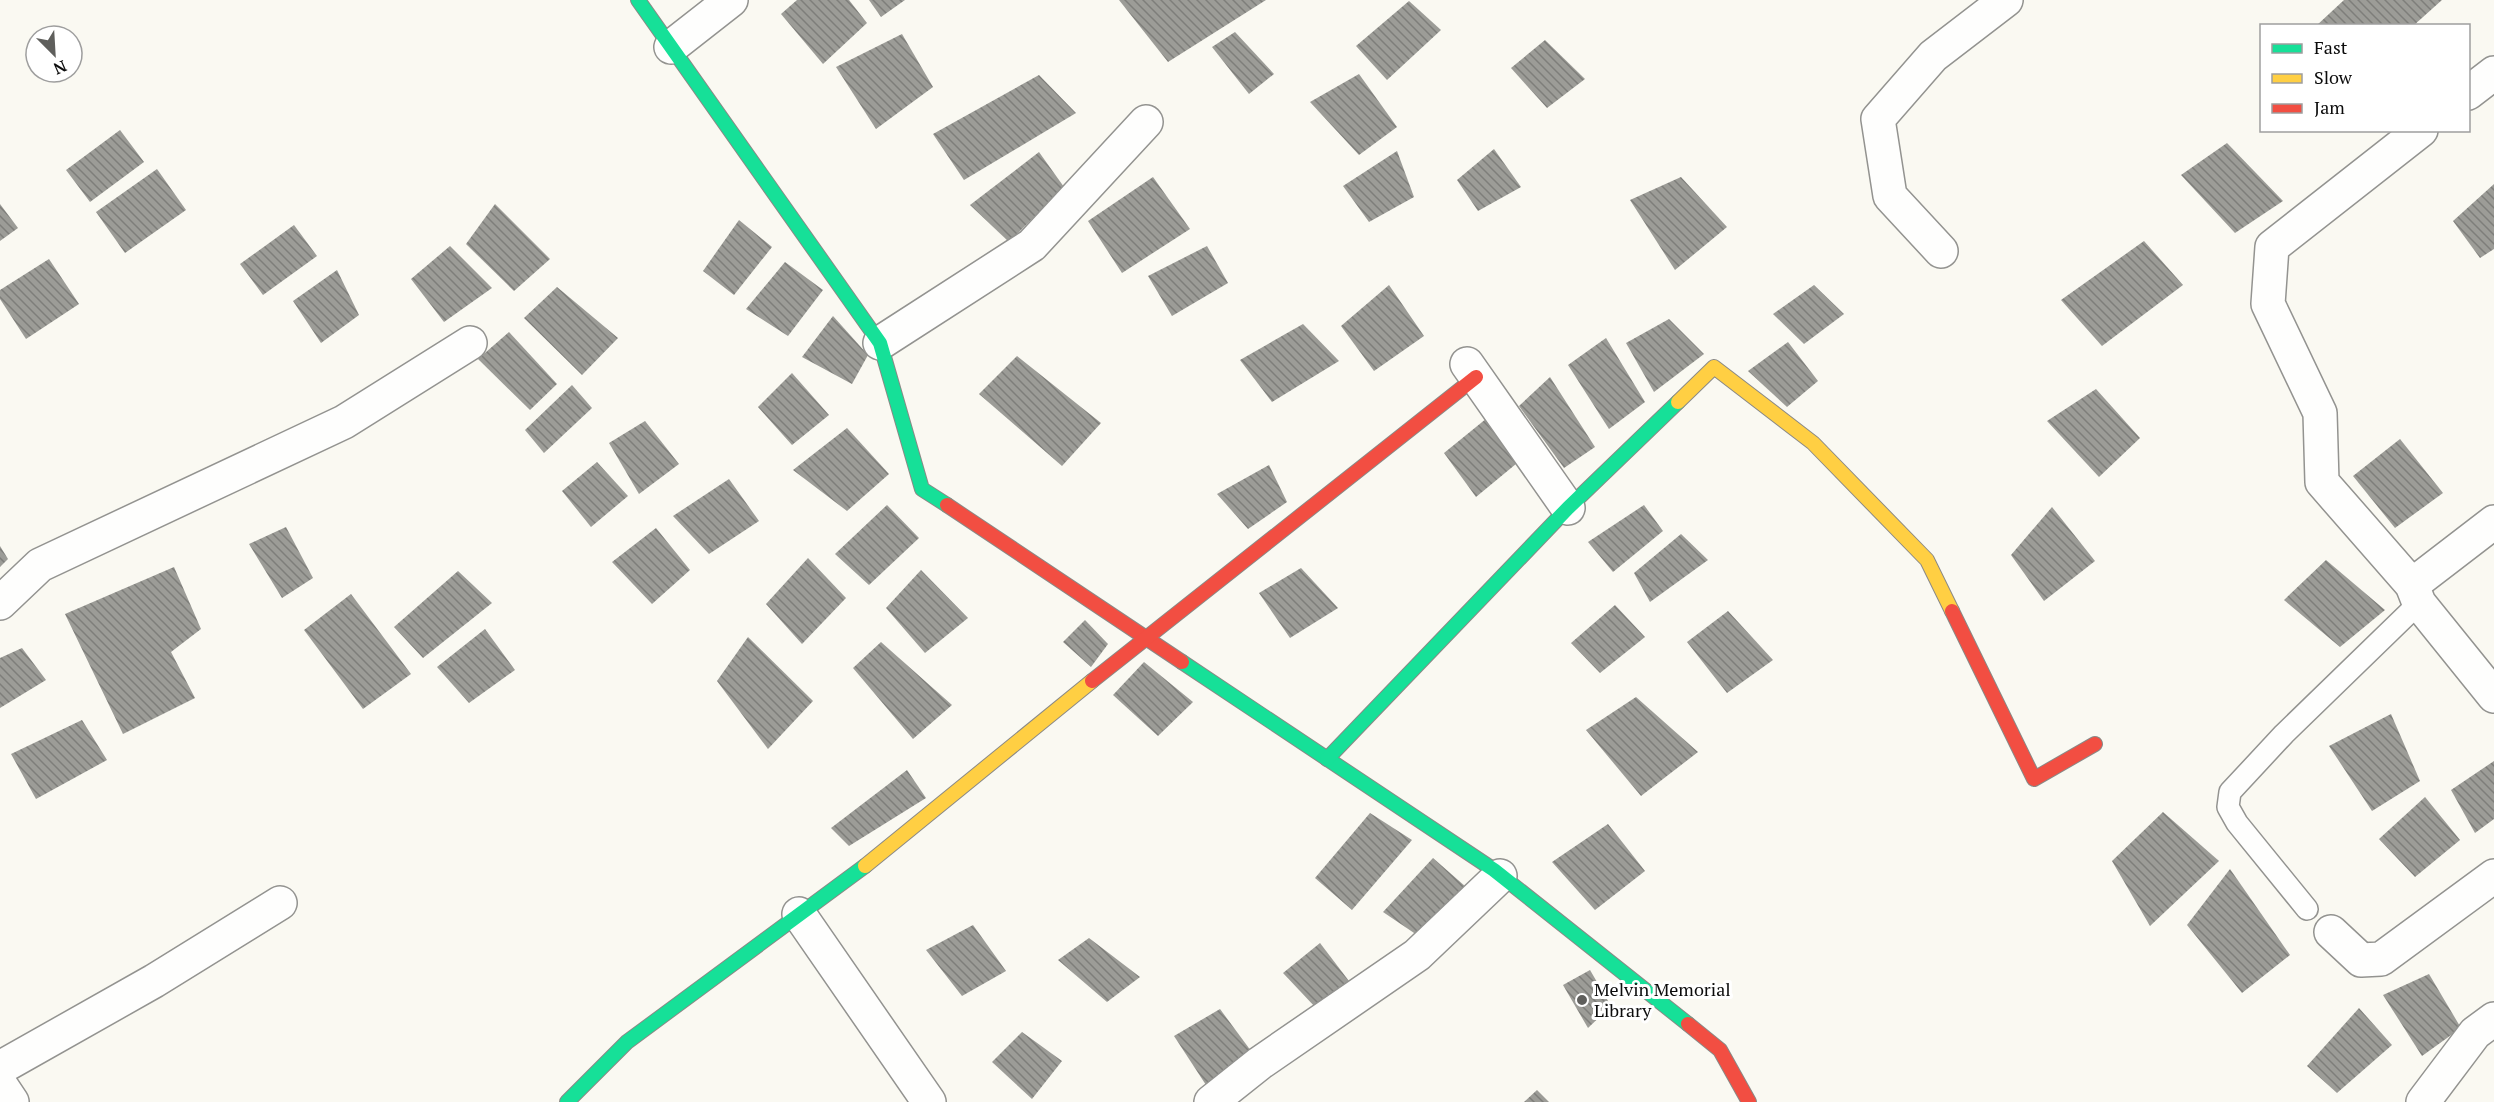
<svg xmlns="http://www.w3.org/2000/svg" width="2494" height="1102" viewBox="0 0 2494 1102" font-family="'PT Serif',serif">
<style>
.building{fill:url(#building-back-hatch)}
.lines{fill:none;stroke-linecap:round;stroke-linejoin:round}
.lane-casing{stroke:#939390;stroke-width:24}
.street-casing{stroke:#939390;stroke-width:36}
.fast-casing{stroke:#8a8986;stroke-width:16}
.slow-casing{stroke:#8a8986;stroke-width:16}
.jam-casing{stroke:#8a8986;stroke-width:16}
.lane{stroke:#fefefd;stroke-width:21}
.street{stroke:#fefefd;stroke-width:33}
.fast{stroke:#16e098;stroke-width:14}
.slow{stroke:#ffcf43;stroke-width:14}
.jam{stroke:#f24e42;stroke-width:14}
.poi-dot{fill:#5f5f5c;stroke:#fff;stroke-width:2}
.labels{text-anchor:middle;stroke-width:6;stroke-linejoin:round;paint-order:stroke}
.poi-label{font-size:18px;fill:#0c0c0c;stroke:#fff;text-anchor:start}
</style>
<defs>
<pattern id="building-back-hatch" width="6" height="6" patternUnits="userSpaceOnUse" patternTransform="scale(1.5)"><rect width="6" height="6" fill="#9c9c97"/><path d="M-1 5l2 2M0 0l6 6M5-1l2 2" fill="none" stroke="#7e7e7a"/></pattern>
</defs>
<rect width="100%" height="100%" fill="#faf9f2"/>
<!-- building -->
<g class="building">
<polygon points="797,0 849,0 867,23 823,64 781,14"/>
<polygon points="869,0 905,0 881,17"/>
<polygon points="1119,0 1266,0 1168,62"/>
<polygon points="2344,0 2442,0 2413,26 2316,26"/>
<polygon points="1409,1 1441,30 1387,80 1356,46"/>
<polygon points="1235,32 1274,74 1249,94 1212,47"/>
<polygon points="902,34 933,87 876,129 836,67"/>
<polygon points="1545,40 1585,79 1547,108 1511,68"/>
<polygon points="1359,74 1397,127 1359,155 1310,102"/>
<polygon points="1039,75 1076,113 964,180 933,134"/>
<polygon points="120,130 144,162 90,202 66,170"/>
<polygon points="2227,143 2283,201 2235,233 2181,175"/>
<polygon points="1494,149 1521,187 1478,211 1457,180"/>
<polygon points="1397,151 1414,197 1369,222 1343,186"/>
<polygon points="1039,152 1064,187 1009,242 970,205"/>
<polygon points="157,169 186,210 125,253 96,212"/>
<polygon points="1153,177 1190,229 1122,273 1088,221"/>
<polygon points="1681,177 1727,227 1675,270 1630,200"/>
<polygon points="2494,184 2494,249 2480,258 2453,221"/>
<polygon points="0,204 18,228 0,241"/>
<polygon points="495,204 550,259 514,291 466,244"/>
<polygon points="739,220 772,247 734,295 703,271"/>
<polygon points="294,225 317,256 263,295 240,264"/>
<polygon points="2144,241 2183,285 2102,346 2061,300"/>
<polygon points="450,246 492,288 444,322 411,279"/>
<polygon points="1207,246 1228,283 1172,316 1148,276"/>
<polygon points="49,259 79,304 26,339 0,299 0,290"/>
<polygon points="785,262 823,290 788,336 746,309"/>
<polygon points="337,270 359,315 321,343 293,301"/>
<polygon points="1389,285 1424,336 1374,371 1341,326"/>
<polygon points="1814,285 1844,314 1804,344 1773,314"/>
<polygon points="557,287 618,338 582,375 524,318"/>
<polygon points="833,316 868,355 852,384 802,357"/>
<polygon points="1669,319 1704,354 1654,392 1626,343"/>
<polygon points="1303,324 1339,361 1272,402 1240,360"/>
<polygon points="509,332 557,384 530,410 478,359"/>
<polygon points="1606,338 1645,402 1609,429 1568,365"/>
<polygon points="1788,342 1818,381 1787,407 1748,371"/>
<polygon points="1017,356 1101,423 1062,466 979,394"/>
<polygon points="792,373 829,415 792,445 758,407"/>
<polygon points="1550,377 1595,447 1564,468 1519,406"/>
<polygon points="572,385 592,408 544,453 525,430"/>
<polygon points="2096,389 2140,438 2099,477 2047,421"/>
<polygon points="1492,414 1522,459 1476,497 1444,453"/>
<polygon points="645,421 679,464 639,494 609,443"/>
<polygon points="847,428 889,474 847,511 793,470"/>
<polygon points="2400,439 2443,493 2395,528 2353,476"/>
<polygon points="597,462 628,496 591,527 562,491"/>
<polygon points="1269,465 1287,502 1248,529 1217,494"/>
<polygon points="729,479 759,521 709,554 673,516"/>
<polygon points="887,505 919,538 869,585 835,554"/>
<polygon points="1644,505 1663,531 1613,572 1588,542"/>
<polygon points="2052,507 2095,561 2044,601 2011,555"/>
<polygon points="286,527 313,578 282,598 249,544"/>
<polygon points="656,528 690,570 652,604 612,562"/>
<polygon points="1681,534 1708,560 1650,602 1634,573"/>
<polygon points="0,546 8,559 0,567"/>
<polygon points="808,558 846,598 802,644 766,604"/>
<polygon points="2326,560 2385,610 2340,647 2284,600"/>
<polygon points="174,567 201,629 171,652 195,698 123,734 65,614"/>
<polygon points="1301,568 1338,608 1290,638 1259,593"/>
<polygon points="921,570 968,618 925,653 886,608"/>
<polygon points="458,571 492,603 423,658 394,627"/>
<polygon points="351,594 411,674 363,709 304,630"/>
<polygon points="1615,605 1645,637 1600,673 1571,643"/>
<polygon points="1728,611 1773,660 1727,693 1687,642"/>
<polygon points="1085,620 1108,644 1091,667 1063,642"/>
<polygon points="485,629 515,670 469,703 437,667"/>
<polygon points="748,637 813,701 768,749 717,681"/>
<polygon points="881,642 952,705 913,739 853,668"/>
<polygon points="22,648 46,680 0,708 0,658"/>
<polygon points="1144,662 1193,702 1158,736 1113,695"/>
<polygon points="1636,697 1698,752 1641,796 1586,730"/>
<polygon points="2391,714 2420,781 2372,811 2329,746"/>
<polygon points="82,720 107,760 36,799 11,754"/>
<polygon points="2494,761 2494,819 2475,833 2451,790"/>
<polygon points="907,770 926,798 849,846 831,828"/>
<polygon points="2425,797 2460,840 2415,877 2379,839"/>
<polygon points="2163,812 2219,861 2150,926 2112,861"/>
<polygon points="1370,813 1412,840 1352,910 1315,878"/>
<polygon points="1608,824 1645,871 1595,910 1552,862"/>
<polygon points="1433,858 1466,887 1420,937 1383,912"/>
<polygon points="2230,869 2290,955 2242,993 2187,925"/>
<polygon points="973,925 1006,971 962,996 926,950"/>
<polygon points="1089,938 1140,977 1107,1002 1058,960"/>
<polygon points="1320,943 1352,985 1316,1008 1283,973"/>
<polygon points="1590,970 1611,1006 1588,1028 1563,985"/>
<polygon points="2429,974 2461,1028 2422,1056 2383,995"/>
<polygon points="2359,1008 2392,1045 2337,1093 2307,1066"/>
<polygon points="1220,1009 1254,1055 1206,1085 1174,1036"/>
<polygon points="1022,1032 1062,1061 1032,1099 992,1062"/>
<polygon points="1537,1090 1549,1102 1524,1102"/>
</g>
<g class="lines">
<!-- lane casing -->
<g class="lane-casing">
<polyline id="lane" points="2307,909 2237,823 2228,807 2230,792 2284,734 2419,603"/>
</g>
<!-- street casing -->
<g class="street-casing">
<g id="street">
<polyline points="671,47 731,0"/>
<polyline points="2468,93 2494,73"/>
<polyline points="2421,130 2272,247 2268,304 2320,413 2322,482 2412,585 2419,603 2494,696"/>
<polyline points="1941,251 1890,196 1878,119 1933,56 2006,0"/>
<polyline points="880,343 1032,245 1146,122"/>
<polyline points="1467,364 1568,508"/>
<polyline points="2412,585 2494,522"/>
<polyline points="0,603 40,565 344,422 470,343"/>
<polyline points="799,914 929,1102"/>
<polyline points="2331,932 2361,960 2381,959 2494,876"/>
<polyline points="0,1068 154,981 280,903"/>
<polyline points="0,1084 12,1102"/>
<polyline points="1211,1102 1260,1063 1417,955 1500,876"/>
<polyline points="2423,1102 2475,1033 2494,1019"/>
</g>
</g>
<!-- fast casing -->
<g class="fast-casing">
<g id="fast">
<polyline points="638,0 880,343 922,489 947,505"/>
<polyline points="1182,662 1494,870 1688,1024"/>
<polyline points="1327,759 1568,508 1678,402"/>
<polyline points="567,1102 627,1042 865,866"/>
</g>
</g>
<!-- slow casing -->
<g class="slow-casing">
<g id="slow">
<polyline points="1678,402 1714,367 1813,443 1927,560 1952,611"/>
<polyline points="865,866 1092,681"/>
</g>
</g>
<!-- jam casing -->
<g class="jam-casing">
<g id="jam">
<polyline points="947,505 1182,662"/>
<polyline points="1952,611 2034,779 2095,744"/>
<polyline points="1092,681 1476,377"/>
<polyline points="1688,1024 1720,1050 1749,1102"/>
</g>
</g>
<!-- lane -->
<use href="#lane" class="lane"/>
<!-- street -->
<use href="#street" class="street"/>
<!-- fast -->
<use href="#fast" class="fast"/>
<!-- slow -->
<use href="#slow" class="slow"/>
<!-- jam -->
<use href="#jam" class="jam"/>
</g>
<!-- markers -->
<circle class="poi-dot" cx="1582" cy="1000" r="6"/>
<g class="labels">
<!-- poi labels -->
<g class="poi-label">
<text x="1594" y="996">Melvin Memorial<tspan x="1594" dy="21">Library</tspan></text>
</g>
</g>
<!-- legend -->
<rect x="2260" y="24" width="210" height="108" fill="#ffffff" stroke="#9e9e9e" stroke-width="1.5"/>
<rect x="2272" y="44" width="30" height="9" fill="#16e098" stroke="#9e9e9e" stroke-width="1.5"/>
<text x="2314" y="54" font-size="18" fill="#0c0c0c">Fast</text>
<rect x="2272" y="74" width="30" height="9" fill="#ffcf43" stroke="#9e9e9e" stroke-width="1.5"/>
<text x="2314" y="84" font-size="18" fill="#0c0c0c">Slow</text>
<rect x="2272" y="104" width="30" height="9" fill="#f24e42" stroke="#9e9e9e" stroke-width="1.5"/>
<text x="2314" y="114" font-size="18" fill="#0c0c0c">Jam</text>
<!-- north arrow -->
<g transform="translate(54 54) rotate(156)"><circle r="28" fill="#ffffff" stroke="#9e9e9e" stroke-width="1.5"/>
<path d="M0-4.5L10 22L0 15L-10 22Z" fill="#5f5f5c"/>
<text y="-9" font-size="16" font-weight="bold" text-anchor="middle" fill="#0c0c0c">N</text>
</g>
</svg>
